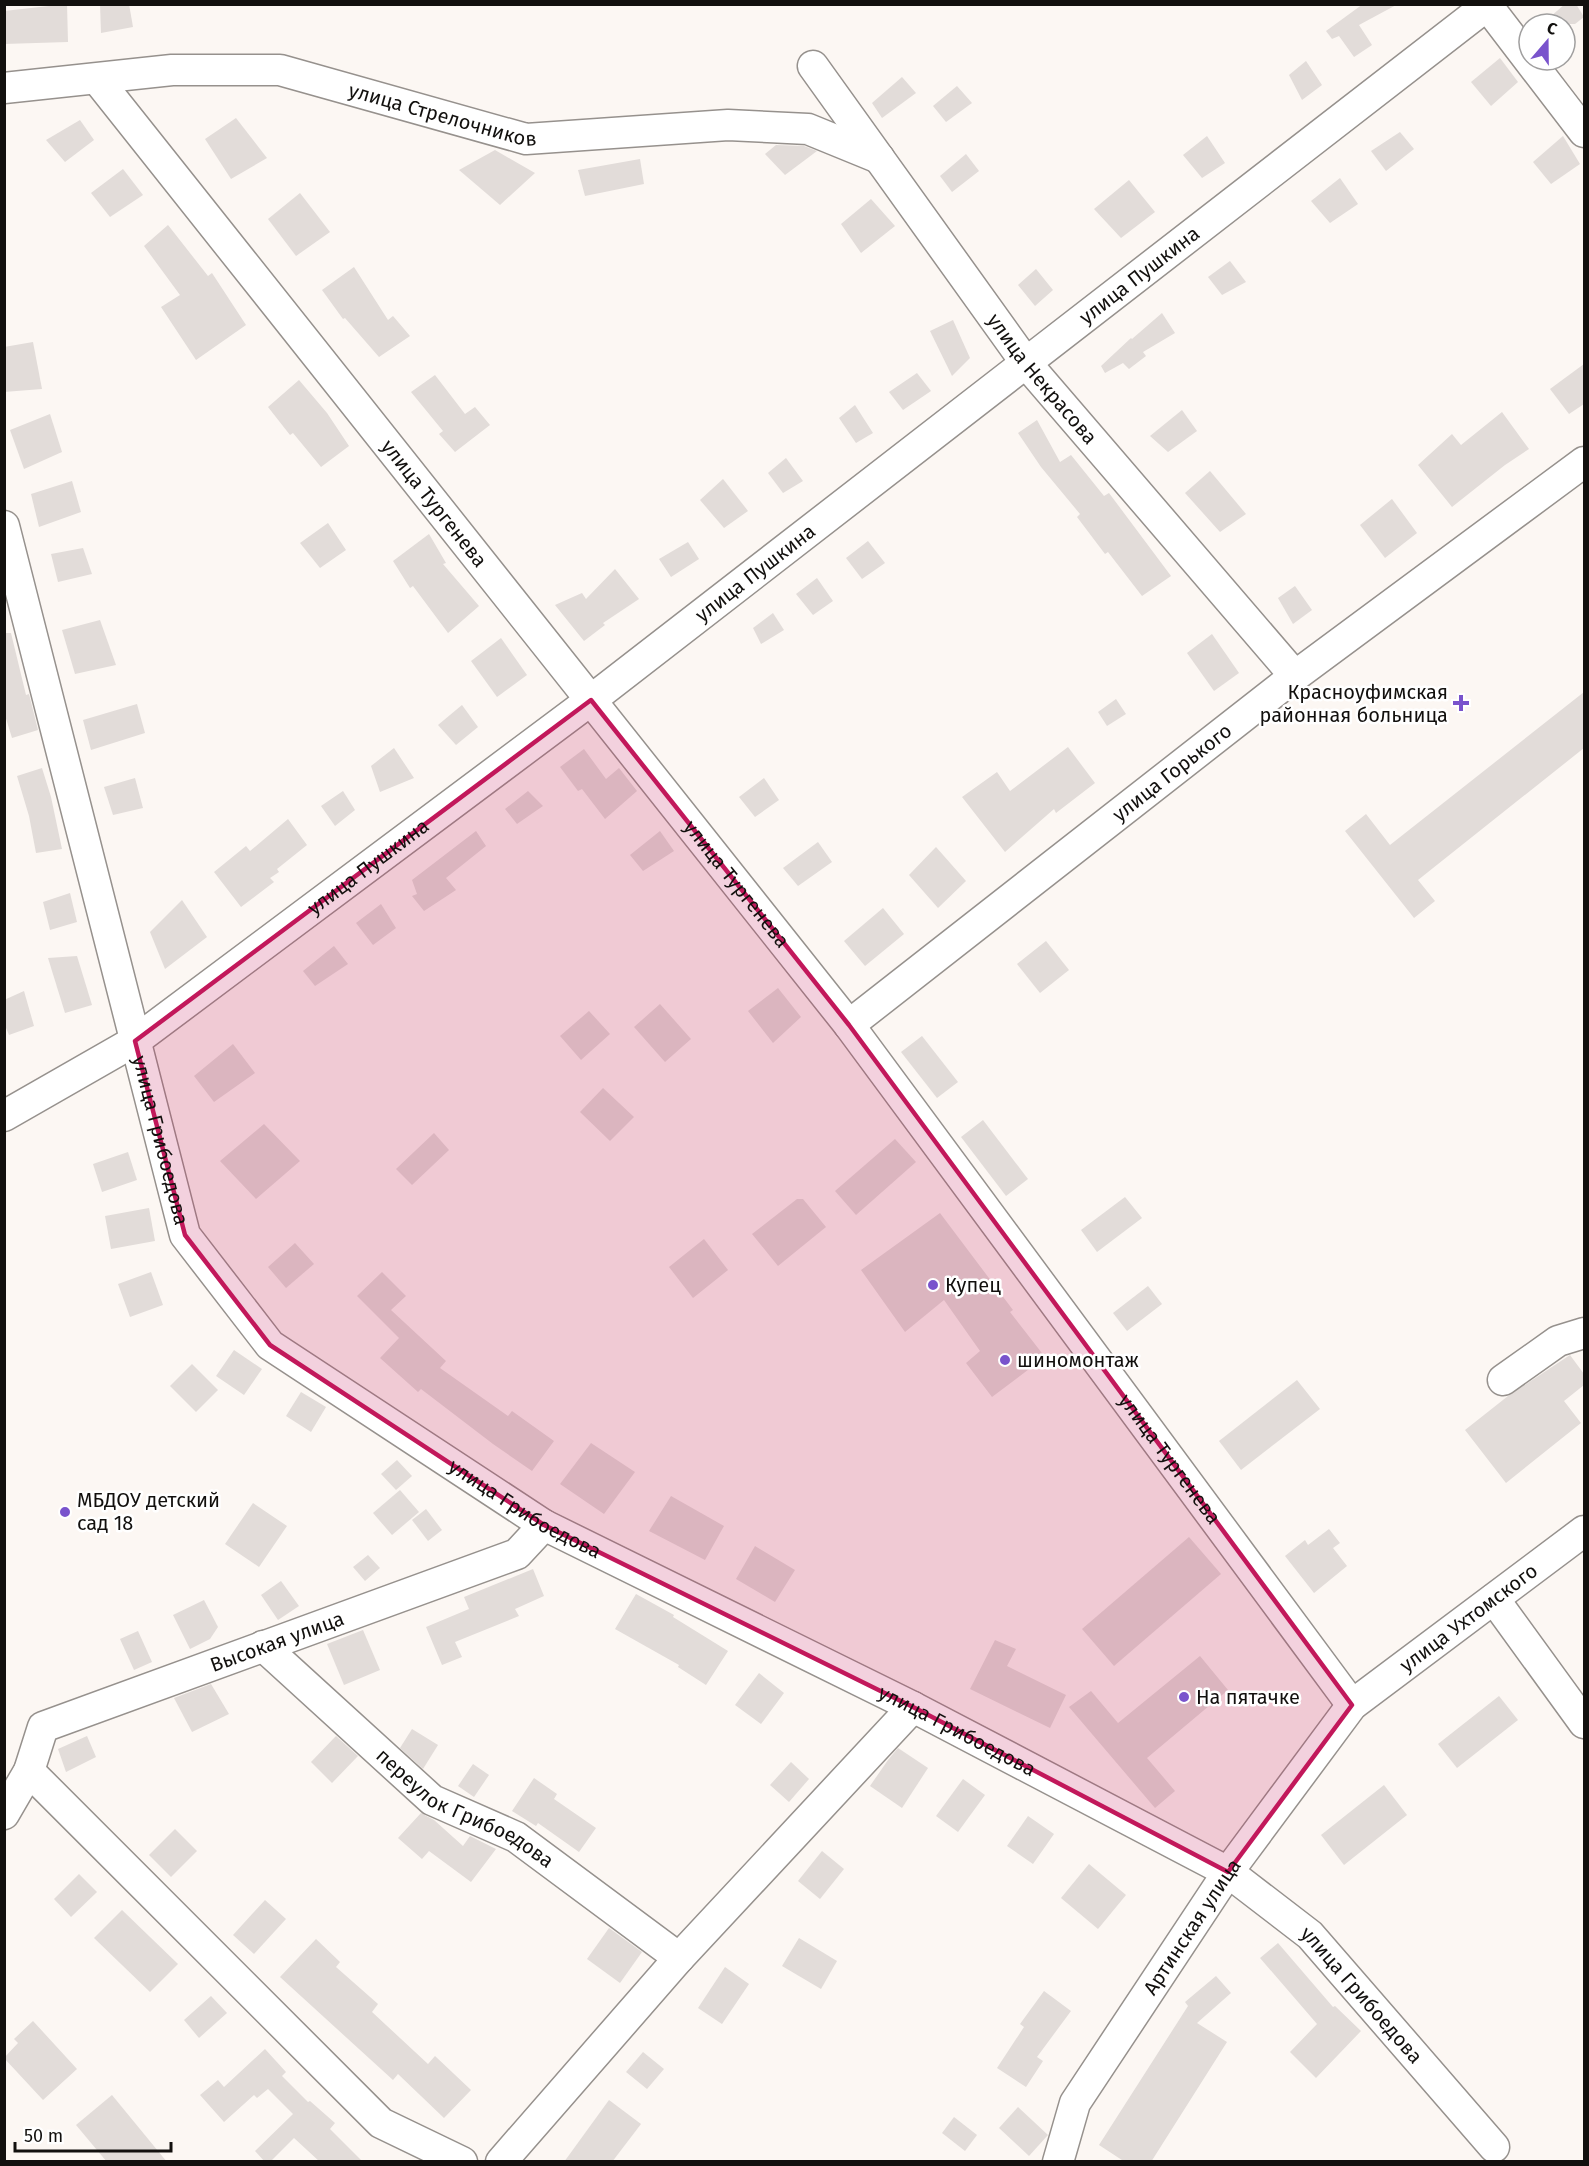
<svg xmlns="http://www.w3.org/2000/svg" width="1589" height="2166" viewBox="0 0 1589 2166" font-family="'Fira Sans',sans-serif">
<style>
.building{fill:#e2dcd9}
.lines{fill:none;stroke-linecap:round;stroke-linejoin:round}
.minor-casing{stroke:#96918d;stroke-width:33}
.minor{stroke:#fff;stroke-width:30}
.marked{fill:#c2185b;fill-opacity:0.2;stroke:#c2185b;stroke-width:4.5;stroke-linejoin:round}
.poi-dot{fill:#7953cc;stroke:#fff;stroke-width:2}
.labels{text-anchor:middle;stroke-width:5;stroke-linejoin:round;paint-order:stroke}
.street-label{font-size:20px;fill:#12100e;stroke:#fff}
.poi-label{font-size:20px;fill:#12100e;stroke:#fff;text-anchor:start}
</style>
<rect width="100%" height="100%" fill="#fcf7f3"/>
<!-- building -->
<g class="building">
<polygon points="67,4 68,42 4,44 4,11"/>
<polygon points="100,4 129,4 133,27 101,33"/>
<polygon points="1363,4 1398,4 1359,25 1372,45 1354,57 1339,36 1332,39 1326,31"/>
<polygon points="1565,4 1576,4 1584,17 1575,24 1542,24"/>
<polygon points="1500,58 1518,82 1491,106 1471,82"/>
<polygon points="1306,61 1322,85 1302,100 1289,75"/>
<polygon points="902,77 916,93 882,118 872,103"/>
<polygon points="957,86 972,103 946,122 933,106"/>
<polygon points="236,118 267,158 231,179 205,139"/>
<polygon points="80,120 94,140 65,162 46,140"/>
<polygon points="1400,132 1414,149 1386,171 1371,151"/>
<polygon points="1207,136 1225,163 1202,178 1183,155"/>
<polygon points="1563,136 1580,164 1551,184 1533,162"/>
<polygon points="776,145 804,146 817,151 785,175 765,154"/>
<polygon points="495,150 535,173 500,205 459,170"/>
<polygon points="966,154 979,171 952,192 940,176"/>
<polygon points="640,159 644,184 585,196 578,170"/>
<polygon points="123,169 143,195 110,217 91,193"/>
<polygon points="1340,178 1358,204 1330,223 1311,201"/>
<polygon points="1129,180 1155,212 1121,238 1094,209"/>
<polygon points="300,193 330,232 296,256 268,219"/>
<polygon points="871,199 895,226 861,253 841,224"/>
<polygon points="168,225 208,276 212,273 246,325 196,360 161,307 180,295 144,246"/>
<polygon points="1230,261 1246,282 1222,295 1208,277"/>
<polygon points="354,267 388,320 393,316 410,336 379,357 345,318 343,319 322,290"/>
<polygon points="1036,269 1053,290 1035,306 1018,285"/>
<polygon points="1162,313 1175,333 1143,352 1146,356 1129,369 1123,363 1105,373 1101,366 1131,338 1132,339"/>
<polygon points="953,320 970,358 952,376 930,331"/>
<polygon points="33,342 42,389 4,392 4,347"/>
<polygon points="1584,364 1584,404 1569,414 1550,389"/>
<polygon points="917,373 931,391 903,410 889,392"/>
<polygon points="435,375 465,414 475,407 490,425 455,452 439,434 443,431 411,392"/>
<polygon points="299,380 327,413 349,446 321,467 293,433 290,435 268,407"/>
<polygon points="855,405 873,433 856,443 839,418"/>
<polygon points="1182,410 1197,431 1168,452 1150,436"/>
<polygon points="1502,412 1529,449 1505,465 1452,507 1418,465 1452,434 1461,445"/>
<polygon points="50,414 62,452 24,469 10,430"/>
<polygon points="1037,420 1060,462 1071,455 1104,496 1109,493 1171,576 1142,596 1108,552 1105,554 1077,517 1080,514 1041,467 1018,433"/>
<polygon points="786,458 803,481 783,493 768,473"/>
<polygon points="1210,471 1246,514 1220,532 1185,493"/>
<polygon points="723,479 748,511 724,528 700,500"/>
<polygon points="72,481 81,512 39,527 31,494"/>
<polygon points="1392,499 1417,533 1385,558 1360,525"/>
<polygon points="328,523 346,550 320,568 300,543"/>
<polygon points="429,534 446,563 443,564 479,606 448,633 413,586 410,588 393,561"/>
<polygon points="868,541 885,563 862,579 846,558"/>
<polygon points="688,542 699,559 671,577 659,559"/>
<polygon points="83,548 92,574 58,582 51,554"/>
<polygon points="615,569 639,599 603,623 605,625 584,641 555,605 582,593 586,599"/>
<polygon points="817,578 833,601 813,615 796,594"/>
<polygon points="1295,586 1312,610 1293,624 1278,598"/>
<polygon points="773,613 784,630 761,644 753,628"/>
<polygon points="100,620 116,665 75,674 62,630"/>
<polygon points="4,633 11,633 26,695 29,694 38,730 12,738 4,712"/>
<polygon points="1212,634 1239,673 1214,691 1187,653"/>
<polygon points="501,638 527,675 497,697 471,661"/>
<polygon points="1584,692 1584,748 1418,880 1435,901 1414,918 1345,831 1366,814 1390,845"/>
<polygon points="1116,699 1126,714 1107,726 1098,712"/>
<polygon points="137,704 145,733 91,750 83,720"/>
<polygon points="462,705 478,727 456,745 438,725"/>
<polygon points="1068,747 1095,783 1056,813 1054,809 1005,852 962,797 997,772 1010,791"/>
<polygon points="394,748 414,778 380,792 371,766"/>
<polygon points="584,749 606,779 619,768 637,791 605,819 582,789 578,791 560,767"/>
<polygon points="42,768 51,797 62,849 36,853 29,816 17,776"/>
<polygon points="135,778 143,808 113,815 104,787"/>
<polygon points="764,778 779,800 755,817 739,797"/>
<polygon points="343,791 355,810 335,826 321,806"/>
<polygon points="528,791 543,806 517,824 505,809"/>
<polygon points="288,819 307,845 277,869 279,872 270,878 274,882 241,907 214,872 246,846 250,851"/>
<polygon points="476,831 486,846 446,878 456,890 424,911 412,896 417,894 412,880"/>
<polygon points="660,831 674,851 643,871 630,855"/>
<polygon points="818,842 832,862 798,886 783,868"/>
<polygon points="936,847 966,881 938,908 909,875"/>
<polygon points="70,893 77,922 50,930 43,902"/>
<polygon points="182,900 207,937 165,969 150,932"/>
<polygon points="381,904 396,928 373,945 356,923"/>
<polygon points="883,908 904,934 865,966 844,941"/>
<polygon points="1046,941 1069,970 1040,993 1017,964"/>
<polygon points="334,946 348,964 315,986 303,971"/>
<polygon points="77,956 92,1005 65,1013 48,958"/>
<polygon points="778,988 801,1017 773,1043 748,1011"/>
<polygon points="24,991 34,1026 9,1035 4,1023 4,1000"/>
<polygon points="660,1004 691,1039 665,1062 634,1027"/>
<polygon points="589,1011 610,1034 581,1060 560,1036"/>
<polygon points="922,1036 958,1082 937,1098 901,1052"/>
<polygon points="233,1044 255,1073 214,1102 194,1076"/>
<polygon points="603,1088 634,1117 610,1141 580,1112"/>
<polygon points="983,1120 1028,1179 1006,1196 961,1137"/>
<polygon points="264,1124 300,1161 256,1199 220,1161"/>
<polygon points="434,1133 449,1150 412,1185 396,1169"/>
<polygon points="895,1139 916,1162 856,1215 835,1191"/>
<polygon points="128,1152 137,1180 102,1192 93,1164"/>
<polygon points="1125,1197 1142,1218 1097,1252 1081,1230"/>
<polygon points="797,1199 803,1199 826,1227 778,1266 752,1234"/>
<polygon points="149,1208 155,1241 111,1249 105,1216"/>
<polygon points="940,1213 1013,1310 1010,1312 1045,1357 992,1397 966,1363 980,1351 944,1300 905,1332 861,1270"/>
<polygon points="704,1239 728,1270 693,1298 669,1267"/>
<polygon points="295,1243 314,1264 286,1288 268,1267"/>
<polygon points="151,1272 163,1305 130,1317 118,1284"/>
<polygon points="382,1272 406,1296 391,1310 446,1361 440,1368 508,1416 512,1411 554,1441 532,1471 493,1444 421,1389 418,1392 380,1358 399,1338 357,1296"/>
<polygon points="1148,1286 1162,1304 1127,1331 1113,1313"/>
<polygon points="234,1350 262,1369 244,1395 216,1376"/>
<polygon points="1570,1355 1584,1374 1584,1385 1564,1401 1581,1423 1506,1483 1465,1430 1508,1396"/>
<polygon points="192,1364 218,1390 196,1412 170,1386"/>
<polygon points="1297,1380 1320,1409 1241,1470 1219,1441"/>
<polygon points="301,1392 326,1407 311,1432 286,1416"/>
<polygon points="591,1443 635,1472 604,1514 560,1484"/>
<polygon points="397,1460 412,1476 396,1490 381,1474"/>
<polygon points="400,1490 419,1512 392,1535 373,1513"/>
<polygon points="671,1496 724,1526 705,1560 649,1531"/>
<polygon points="253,1503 287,1526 259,1567 225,1544"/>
<polygon points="426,1509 442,1530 428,1541 412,1520"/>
<polygon points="1329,1529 1340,1543 1333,1548 1347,1566 1314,1593 1285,1556 1305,1540 1308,1545"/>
<polygon points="1189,1537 1221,1574 1114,1666 1082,1629"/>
<polygon points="755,1546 795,1570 775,1602 736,1579"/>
<polygon points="368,1555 380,1568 365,1581 353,1567"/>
<polygon points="533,1569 544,1596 515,1609 519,1616 455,1642 462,1657 442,1665 426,1627 469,1609 464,1597"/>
<polygon points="281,1581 299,1606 278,1620 261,1595"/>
<polygon points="636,1594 674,1615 673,1617 728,1651 706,1685 678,1667 679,1665 615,1629"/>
<polygon points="204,1600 218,1627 210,1639 190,1649 173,1615"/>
<polygon points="363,1630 380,1670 344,1685 327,1644"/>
<polygon points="138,1631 152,1662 134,1670 120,1639"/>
<polygon points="995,1640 1016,1649 1007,1666 1066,1695 1050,1728 970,1689"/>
<polygon points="1200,1656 1228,1690 1147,1758 1175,1791 1155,1808 1069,1707 1091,1691 1118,1723"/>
<polygon points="759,1673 784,1693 761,1724 735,1705"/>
<polygon points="211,1684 229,1714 192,1732 174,1698"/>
<polygon points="1499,1696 1518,1720 1457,1768 1438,1744"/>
<polygon points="412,1729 438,1745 423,1769 400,1748"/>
<polygon points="87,1736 96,1757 66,1772 58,1749"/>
<polygon points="336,1736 358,1756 332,1783 311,1762"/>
<polygon points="898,1748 928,1768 902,1808 870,1786 888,1760"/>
<polygon points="791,1762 809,1779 789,1802 770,1785"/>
<polygon points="473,1764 489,1775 474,1797 458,1786"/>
<polygon points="534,1778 557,1794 554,1799 596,1828 579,1852 538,1823 536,1826 512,1811"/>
<polygon points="963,1779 985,1795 958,1832 936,1816"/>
<polygon points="1384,1785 1407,1815 1344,1865 1321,1835"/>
<polygon points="421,1813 434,1820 463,1846 470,1836 496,1849 471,1882 429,1851 422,1859 398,1838"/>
<polygon points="1028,1816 1054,1834 1033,1864 1007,1846"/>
<polygon points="175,1829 197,1851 171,1877 149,1855"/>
<polygon points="822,1851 844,1869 820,1899 798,1881"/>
<polygon points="1089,1864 1126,1895 1098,1929 1061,1898"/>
<polygon points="79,1874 97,1892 71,1917 54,1899"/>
<polygon points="265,1900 286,1919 254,1954 233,1935"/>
<polygon points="122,1910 178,1964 150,1992 94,1938"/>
<polygon points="609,1928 642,1952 620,1983 587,1959"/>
<polygon points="799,1938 837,1961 821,1989 782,1966"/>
<polygon points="316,1939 340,1962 336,1967 378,2004 372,2012 428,2064 435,2056 471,2090 444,2118 398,2074 393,2080 280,1977"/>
<polygon points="1278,1943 1333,2007 1335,2006 1361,2031 1316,2078 1290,2052 1317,2024 1260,1958"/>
<polygon points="725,1967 749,1984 722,2024 698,2008"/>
<polygon points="1216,1976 1231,1993 1197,2023 1227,2042 1151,2162 1125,2162 1099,2145 1188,2006 1185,2002"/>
<polygon points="1044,1991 1071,2011 1037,2057 1043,2061 1026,2087 997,2068 1024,2027 1020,2024"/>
<polygon points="211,1996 227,2013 199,2038 184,2020"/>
<polygon points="33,2021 77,2069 43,2100 4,2058 18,2043 14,2039"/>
<polygon points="265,2049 286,2072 282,2076 308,2102 310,2101 335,2123 330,2129 363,2162 320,2162 294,2138 270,2162 265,2162 255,2151 293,2114 268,2089 257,2098 254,2095 224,2122 200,2095 218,2080 224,2087"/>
<polygon points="643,2052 664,2069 647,2089 626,2072"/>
<polygon points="112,2095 167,2162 107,2162 76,2125"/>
<polygon points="609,2100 641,2124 612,2162 564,2162"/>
<polygon points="1018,2107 1048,2135 1029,2156 999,2128"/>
<polygon points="954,2117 977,2135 965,2151 942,2133"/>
</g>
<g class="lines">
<!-- minor casing -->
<g class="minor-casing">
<g id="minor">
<polyline points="1486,4 1584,132"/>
<path id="s1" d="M813 66 1026 363 1295 676"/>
<path id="s2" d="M97 79 849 1025 1352 1705"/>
<path id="s3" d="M4 88 172 70H280L526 139 728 125 808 129 879 158"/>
<path id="s4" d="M4 526 185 1235 270 1345 544 1525 913 1707 1228 1872 1310 1935 1494 2147"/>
<path id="s5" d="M849 1025 1295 676 1584 462"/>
<path id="s6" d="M4 1116 135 1041 591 700 1489 4"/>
<polyline points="1503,1380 1558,1341 1584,1333"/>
<polyline points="1494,1599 1584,1723"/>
<path id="s7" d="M263 1646 432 1800 516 1837 679 1958"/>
<polyline points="29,1771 381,2123 462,2162"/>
<path id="s8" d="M4 1814 29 1771 43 1727 517 1554 544 1525"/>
<polyline points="501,2162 679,1958 913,1707"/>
<path id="s9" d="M1058 2162 1075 2103 1228 1872 1352 1705 1584 1531"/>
</g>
</g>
<!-- minor -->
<use href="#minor" class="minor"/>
</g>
<!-- marked area -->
<path class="marked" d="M591 700 849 1025 1352 1705 1228 1872 913 1707 544 1525 270 1345 185 1235 135 1041Z"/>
<!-- markers -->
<g class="poi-dot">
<path d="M1458 694h6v6h6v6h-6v6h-6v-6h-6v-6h6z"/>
<circle cx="933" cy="1285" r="6"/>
<circle cx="1005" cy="1360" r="6"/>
<circle cx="65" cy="1512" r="6"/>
<circle cx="1184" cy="1697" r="6"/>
</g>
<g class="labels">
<!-- street labels -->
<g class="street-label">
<text dy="7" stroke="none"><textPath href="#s3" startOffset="446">улица Стрелочников</textPath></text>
<text dy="7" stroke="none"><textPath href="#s6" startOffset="1414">улица Пушкина</textPath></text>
<text dy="7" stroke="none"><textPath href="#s1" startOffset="388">улица Некрасова</textPath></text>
<text dy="7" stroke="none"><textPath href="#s2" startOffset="542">улица Тургенева</textPath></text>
<text dy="7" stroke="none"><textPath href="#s6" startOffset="928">улица Пушкина</textPath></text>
<text dy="7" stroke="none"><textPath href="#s5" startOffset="410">улица Горького</textPath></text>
<text dy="7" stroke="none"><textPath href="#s6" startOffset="442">улица Пушкина</textPath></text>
<text dy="7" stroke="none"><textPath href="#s2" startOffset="1028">улица Тургенева</textPath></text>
<text dy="7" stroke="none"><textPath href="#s4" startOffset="634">улица Грибоедова</textPath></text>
<text dy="7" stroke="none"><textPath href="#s2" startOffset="1748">улица Тургенева</textPath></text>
<text dy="7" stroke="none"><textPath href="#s4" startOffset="1174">улица Грибоедова</textPath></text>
<text dy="7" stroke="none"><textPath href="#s9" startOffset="692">улица Ухтомского</textPath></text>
<text dy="7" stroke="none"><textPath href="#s8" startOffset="345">Высокая улица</textPath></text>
<text dy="7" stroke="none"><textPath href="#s4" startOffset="1660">улица Грибоедова</textPath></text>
<text dy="7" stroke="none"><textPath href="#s7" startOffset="261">переулок Грибоедова</textPath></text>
<text dy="7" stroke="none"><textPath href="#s9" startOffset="273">Артинская улица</textPath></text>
<text dy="7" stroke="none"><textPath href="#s4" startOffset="2148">улица Грибоедова</textPath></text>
</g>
<!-- poi labels -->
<g class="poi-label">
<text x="1448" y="699" text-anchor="end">Красноуфимская<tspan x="1448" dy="23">районная больница</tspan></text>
<text x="945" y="1292">Купец</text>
<text x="1017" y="1367">шиномонтаж</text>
<text x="77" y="1507">МБДОУ детский<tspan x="77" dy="23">сад 18</tspan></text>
<text x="1196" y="1704">На пятачке</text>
</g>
</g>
<!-- border -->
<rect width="1589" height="2166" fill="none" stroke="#12100e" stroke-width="12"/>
<!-- north arrow -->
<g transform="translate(1547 42) rotate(20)"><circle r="28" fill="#ffffff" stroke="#a09f9f" stroke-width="1.5"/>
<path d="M0-4.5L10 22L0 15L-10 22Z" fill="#7953cc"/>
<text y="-9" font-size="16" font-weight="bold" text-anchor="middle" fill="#12100e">С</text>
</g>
<!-- scale -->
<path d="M15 2142v9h156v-9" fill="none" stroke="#12100e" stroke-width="3"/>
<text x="24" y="2142" font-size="18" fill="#12100e" stroke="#ffffff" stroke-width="4.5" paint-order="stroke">50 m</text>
</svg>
